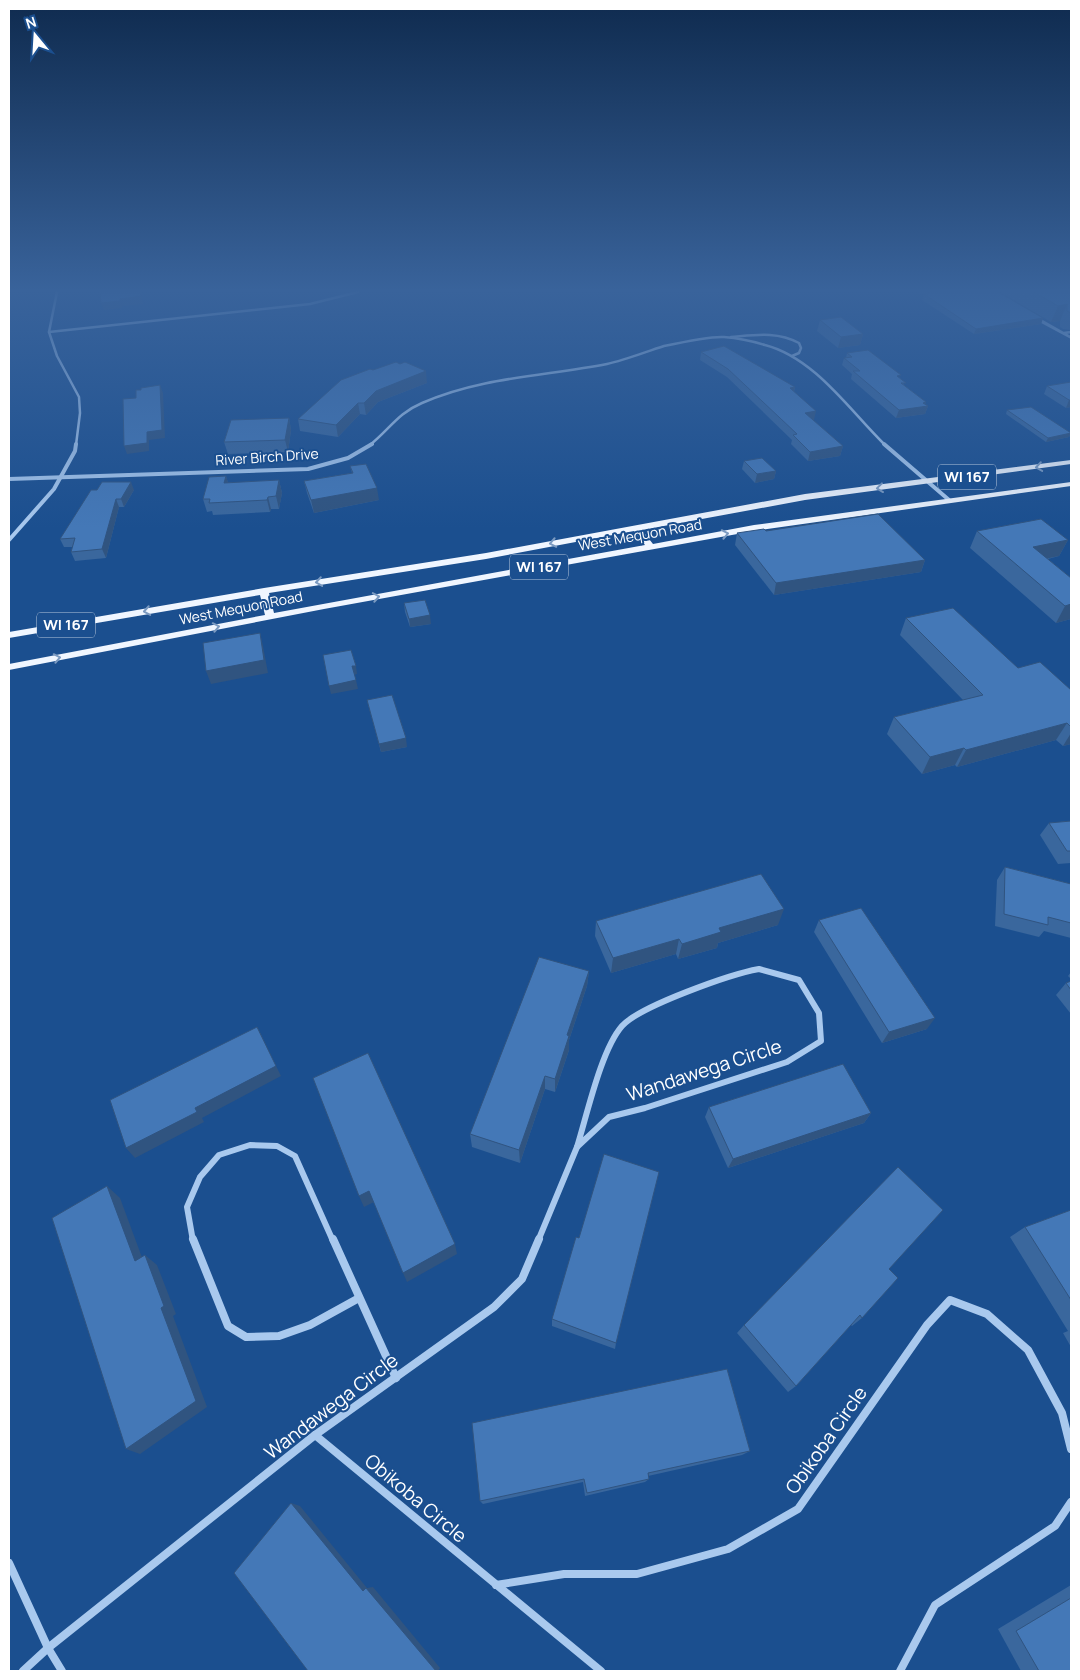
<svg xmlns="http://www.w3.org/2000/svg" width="1080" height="1680" viewBox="0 0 1080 1680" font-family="Manrope,sans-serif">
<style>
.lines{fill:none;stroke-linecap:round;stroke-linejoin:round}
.minor-far3{stroke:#a9c9ee;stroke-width:2.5}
.minor-far2{stroke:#a9c9ee;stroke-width:4}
.minor-far1{stroke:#a9c9ee;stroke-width:6}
.minor{stroke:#a9c9ee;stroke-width:8}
.tertiary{fill:#a9c9ee;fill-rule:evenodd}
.primary{fill:#f0f6ff;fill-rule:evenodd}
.wall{fill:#3a679d}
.shaded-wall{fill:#305480}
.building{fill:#4478b7;stroke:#305480}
.oneway{stroke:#7b9ac1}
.labels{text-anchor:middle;stroke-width:4;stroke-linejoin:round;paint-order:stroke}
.far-street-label{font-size:14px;fill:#fff;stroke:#1b4f8f}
.shield{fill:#1b4f8f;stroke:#bbcadd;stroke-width:1}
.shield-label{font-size:15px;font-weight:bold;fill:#fff}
.near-street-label{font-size:19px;fill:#fff;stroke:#1b4f8f}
</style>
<rect width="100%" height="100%" fill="#1b4f8f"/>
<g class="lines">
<!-- minor-far3 -->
<g class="minor-far3">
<polyline points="57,292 49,332 57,356 79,397 80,413 76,445"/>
<polyline points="49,332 310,304 358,292"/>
<polyline points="1064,333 1071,332"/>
<path d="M731 337C755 335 777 331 799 343L801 348 799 353 792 356"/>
<path d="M370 445C389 430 398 413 422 403 481 377 545 376 607 364 626 360 645 352 664 346 678 343 711 336 724 337 737 338 752 341 765 345 815 358 850 411 885 445"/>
</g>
<!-- minor-far2 -->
<g class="minor-far2">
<polyline points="884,444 949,500"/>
<polyline points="9,479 308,469 348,458 372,444"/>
<polyline points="9,540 54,489 75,451 76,444"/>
</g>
<!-- minor-far1 -->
<g class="minor-far1">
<path d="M759 969 799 980 819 1013 821 1041 787 1062 645 1108 609 1117 577 1147C587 1115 601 1050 622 1026 640 1006 731 974 759 969Z"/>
<polyline points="193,1241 187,1207 200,1177 219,1155 250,1145 277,1146 295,1156 333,1241"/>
<polyline points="538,1241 577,1147"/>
</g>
<!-- minor -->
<g class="minor">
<polyline points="193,1239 228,1326 246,1337 279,1336 310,1325 359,1298"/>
<polyline points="333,1239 396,1378"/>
<polyline points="315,1435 601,1671"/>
<polyline points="9,1563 48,1648 62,1671"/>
<polyline points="496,1585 564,1574 637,1574 728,1549 798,1509 927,1325 950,1300 987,1314 1028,1350 1062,1413 1071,1449"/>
<polyline points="23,1671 48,1648 315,1435 494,1307 522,1279 539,1239"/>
<polyline points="900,1671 935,1605 1055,1526 1071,1502"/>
</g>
<!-- tertiary -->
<polygon class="tertiary" points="1030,315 1034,315 1071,336 1071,339 1030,317"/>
<!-- primary -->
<path class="primary" d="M1071 460V464L805 500 642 530 653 544 754 525 1071 482V486L754 531 324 609 9 670V664L265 615 260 595 9 638V632L264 588 486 553 805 494ZM634 531 645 545 274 613 269 593 486 559Z"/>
</g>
<!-- wall -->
<g class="wall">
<polygon points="919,292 998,292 1043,318 1041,324 974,334 922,300 924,296"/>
<polygon points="1000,292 1071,292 1071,330 1063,329 1060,327 1060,321 1051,322"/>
<polygon points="820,320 863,334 860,345 838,348 817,331"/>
<polygon points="701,352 795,387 794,392 814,420 813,420 843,446 840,456 808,461 791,444 792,440 727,377 700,360"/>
<polygon points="847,353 900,378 905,386 926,402 925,404 928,406 925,414 896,418 851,379 852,374 842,365 844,358 846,358"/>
<polygon points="373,370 427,383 378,402 366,415 360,414 338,437 300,431 298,419"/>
<polygon points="1071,382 1071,407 1066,408 1044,394 1047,386"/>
<polygon points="1007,410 1071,433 1069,437 1046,442 1006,414"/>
<polygon points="289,418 291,430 288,452 228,454 224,442"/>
<polygon points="744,461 776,471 774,479 755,483 742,469"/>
<polygon points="350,466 379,500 314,513 307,493 304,481 352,473"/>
<polygon points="226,476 228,483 279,480 282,493 279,509 271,509 270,512 213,515 212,511 207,512 203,499"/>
<polygon points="97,490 134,490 124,507 119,507 106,558 75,561 71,552 73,547 64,547 60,539"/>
<polygon points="766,531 925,560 921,572 774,595 735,545 737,533"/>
<polygon points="977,531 1068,540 1059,556 1048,559 1071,578 1071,619 1056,623 970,548"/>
<polygon points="404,603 431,624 410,627 405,612"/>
<polygon points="906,618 1018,668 1071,690 1071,744 1063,746 1056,740 957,767 955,765 922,774 887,734 894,717 963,700 900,635"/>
<polygon points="367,700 407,747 381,752"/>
<polygon points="1071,821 1071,863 1058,864 1040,835 1049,823"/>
<polygon points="1005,867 1071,884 1071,938 1044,931 1039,937 995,926 997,880"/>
<polygon points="819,920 927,1029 882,1043 814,932"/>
<polygon points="596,921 778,925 718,943 717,948 678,959 676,954 611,973 595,936"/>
<polygon points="589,971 587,986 569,1040 569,1050 555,1092 545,1089 520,1163 472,1147 470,1134"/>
<polygon points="1071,972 1071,979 1068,976"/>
<polygon points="1071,981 1071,1014 1056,995 1066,983"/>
<polygon points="709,1107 871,1113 864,1123 728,1168 705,1117"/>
<polygon points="1071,1210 1071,1347 1063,1333 1068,1331 1010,1237 1025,1227"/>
<polygon points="889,1269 862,1318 852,1326 851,1325 796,1386 788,1392 737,1333 744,1325"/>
<polygon points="552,1319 616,1343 615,1349 552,1326"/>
<polygon points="727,1369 750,1451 742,1455 648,1476 649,1479 645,1482 585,1496 583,1482 483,1504 480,1501"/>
<polygon points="1071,1585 1071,1671 1021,1671 998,1629"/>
</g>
<!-- shaded-wall -->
<g class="shaded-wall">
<polygon points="141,292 143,304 122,306 122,308 104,310 101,303 120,299"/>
<polygon points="1067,304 1060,321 1051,322 1058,306"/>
<polygon points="1043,318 1041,324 974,334 976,329"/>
<polygon points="863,334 860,345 838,348 841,337"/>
<polygon points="426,371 427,383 378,402 366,415 364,403 376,391"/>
<polygon points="160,385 163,393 165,438 149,440 149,451 127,454 124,446 147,432"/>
<polygon points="795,387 793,396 790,388"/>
<polygon points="1069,400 1071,400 1071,407 1066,408"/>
<polygon points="926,402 924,407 928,406 925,414 896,418 899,410"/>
<polygon points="358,403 360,414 338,437 336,425"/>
<polygon points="816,411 814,420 803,422 805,413"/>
<polygon points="289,418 291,430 288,452 285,440"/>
<polygon points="1071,433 1069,437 1046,442 1048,438"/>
<polygon points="843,446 840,456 808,461 810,452"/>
<polygon points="776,471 774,479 755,483 757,474"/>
<polygon points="226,476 230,489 224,483"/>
<polygon points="279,480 282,493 279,509 276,496"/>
<polygon points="131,482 134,490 124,507 121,499"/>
<polygon points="377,488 379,500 314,513 311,500"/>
<polygon points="268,497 271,509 270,512 267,500"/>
<polygon points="116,499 119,507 106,558 102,549"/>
<polygon points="1068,540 1059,556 1025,563 1033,547"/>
<polygon points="925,560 921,572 774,595 776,583"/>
<polygon points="1071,604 1071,619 1056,623 1065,606"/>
<polygon points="430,615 431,624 410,627 409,619"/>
<polygon points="260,633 263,646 268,673 211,684 206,671"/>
<polygon points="352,666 356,666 357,674 354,675"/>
<polygon points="356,680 358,689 331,694 329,686"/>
<polygon points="1067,723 1056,740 957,767 966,750"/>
<polygon points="1071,733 1071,744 1063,746"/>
<polygon points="406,738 407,747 381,752 379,744"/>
<polygon points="964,748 955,765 922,774 930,757"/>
<polygon points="784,909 778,925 718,943 717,948 678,959 682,944 719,928"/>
<polygon points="679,939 676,954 611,973 613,958"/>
<polygon points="589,971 587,986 569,1040 569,1050 555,1092 555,1079 567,1035"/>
<polygon points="935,1018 927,1029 882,1043 889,1032"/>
<polygon points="257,1027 281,1076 202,1118 204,1122 135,1158 126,1148 195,1108"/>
<polygon points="545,1076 545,1089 520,1163 519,1150"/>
<polygon points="871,1113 864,1123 728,1168 733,1159"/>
<polygon points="107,1186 120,1198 147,1271 135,1261"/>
<polygon points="369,1191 374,1202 364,1207 359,1196"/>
<polygon points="455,1244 457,1254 407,1282 403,1273"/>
<polygon points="145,1255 157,1265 176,1314 173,1316 207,1407 140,1454 126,1449 161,1308"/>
<polygon points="291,1503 300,1506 367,1588 373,1587 440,1668 438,1671 436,1671 363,1591"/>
</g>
<!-- building -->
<g class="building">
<polygon points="100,292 140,292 141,296 120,299 120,301 101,303"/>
<polygon points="928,292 998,292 1043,318 976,329 924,294 929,294"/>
<polygon points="1034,292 1071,292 1071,313 1067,311 1067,304 1058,306"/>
<polygon points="841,317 863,334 841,337 820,320"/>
<polygon points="724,346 795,387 790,388 816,411 805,413 843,446 810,452 793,435 797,434 728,369 701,352"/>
<polygon points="868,350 901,375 897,376 906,383 901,383 926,402 923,403 928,406 899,410 853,371 860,371 844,358 852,357 847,353"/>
<polygon points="396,362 400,364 405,362 426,371 376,391 364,403 358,403 336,425 298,419 341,380 370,369 373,370"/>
<polygon points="1071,382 1071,400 1069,400 1047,386"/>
<polygon points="160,385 162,430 147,432 147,443 124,446 123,399 136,398 136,390 141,390 141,388"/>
<polygon points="1031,407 1071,433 1048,438 1007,410"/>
<polygon points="289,418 285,440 224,442 231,420"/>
<polygon points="762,458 776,471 757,474 744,461"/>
<polygon points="366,464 377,488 311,500 304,481 353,473 350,466"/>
<polygon points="226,476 224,483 279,480 276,496 268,497 267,500 209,503 210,499 203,499 209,477"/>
<polygon points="102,482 131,482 121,499 116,499 102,549 71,552 75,538 60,539 91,490 97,490"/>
<polygon points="878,514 925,560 776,583 737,533 764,529 766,531"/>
<polygon points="1041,519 1068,540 1033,547 1071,578 1071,604 1065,606 977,531"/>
<polygon points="425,600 430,615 409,619 404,603"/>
<polygon points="953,608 1018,668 1040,662 1071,690 1071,727 1067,723 966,750 964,748 930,757 894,717 983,695 906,618"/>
<polygon points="260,633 264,660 206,671 203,643"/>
<polygon points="351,650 356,666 352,666 356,680 329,686 323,655"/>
<polygon points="392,695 406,738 379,744 367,700"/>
<polygon points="1071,821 1071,851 1067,851 1049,823"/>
<polygon points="1005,867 1071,884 1071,923 1048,917 1048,925 1004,914"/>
<polygon points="761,874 784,909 719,928 721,932 682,944 679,939 613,958 596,921"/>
<polygon points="861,908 935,1018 889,1032 819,920"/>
<polygon points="539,957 589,971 567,1035 569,1036 555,1079 545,1076 519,1150 470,1134"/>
<polygon points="1071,981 1071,990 1066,983"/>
<polygon points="257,1027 276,1066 195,1108 197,1112 126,1148 110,1100"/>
<polygon points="368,1053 455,1244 403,1273 369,1191 359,1196 313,1078"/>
<polygon points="843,1064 871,1113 733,1159 709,1107"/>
<polygon points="604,1154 659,1172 616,1343 552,1319 576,1237 579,1238"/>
<polygon points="898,1167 943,1210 889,1269 898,1278 862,1318 860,1315 796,1386 744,1325"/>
<polygon points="107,1186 135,1261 145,1255 164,1306 161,1308 196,1401 126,1449 52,1218"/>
<polygon points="1071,1210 1071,1300 1025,1227"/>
<polygon points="727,1369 750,1451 648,1473 649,1479 587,1493 584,1479 480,1501 472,1423"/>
<polygon points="291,1503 363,1591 366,1588 436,1671 308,1671 234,1573"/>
<polygon points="1071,1598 1071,1671 1039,1671 1016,1631"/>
</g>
<!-- one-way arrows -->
<defs><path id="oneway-chevron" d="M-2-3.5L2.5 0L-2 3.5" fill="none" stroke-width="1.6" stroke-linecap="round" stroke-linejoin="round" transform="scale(1.25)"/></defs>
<g class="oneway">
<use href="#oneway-chevron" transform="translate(1039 467) rotate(171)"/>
<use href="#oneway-chevron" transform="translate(880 488) rotate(173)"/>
<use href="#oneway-chevron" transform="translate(725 534) rotate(-11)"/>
<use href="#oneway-chevron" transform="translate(553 543) rotate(169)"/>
<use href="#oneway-chevron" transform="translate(319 582) rotate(171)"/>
<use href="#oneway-chevron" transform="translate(376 597) rotate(-10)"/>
<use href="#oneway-chevron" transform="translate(147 611) rotate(170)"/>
<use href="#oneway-chevron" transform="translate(216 627) rotate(-11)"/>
<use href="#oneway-chevron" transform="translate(57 658) rotate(-11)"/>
</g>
<!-- sky -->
<linearGradient id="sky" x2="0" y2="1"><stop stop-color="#0f2b4f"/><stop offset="0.55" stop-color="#39639b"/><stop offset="1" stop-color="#39639b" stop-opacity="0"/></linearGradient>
<rect width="1080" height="528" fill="url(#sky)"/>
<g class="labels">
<!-- far-street labels -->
<g class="far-street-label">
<text transform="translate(267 457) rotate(-4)" y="5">River Birch Drive</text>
<text transform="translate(640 535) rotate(-10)" y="5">West Mequon Road</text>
<text transform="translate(241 608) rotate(-11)" y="5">West Mequon Road</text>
</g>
<!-- shield labels -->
<g class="shield">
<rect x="938" y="464.5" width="58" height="25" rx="4"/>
<rect x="510" y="554.5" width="58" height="25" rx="4"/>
<rect x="37" y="612.5" width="58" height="25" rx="4"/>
</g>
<g class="shield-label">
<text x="967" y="482">WI 167</text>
<text x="539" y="572">WI 167</text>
<text x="66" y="630">WI 167</text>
</g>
<!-- near-street labels -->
<g class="near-street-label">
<text transform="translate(704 1070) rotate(-18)" y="7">Wandawega Circle</text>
<text transform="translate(331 1406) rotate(-37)" y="7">Wandawega Circle</text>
<text transform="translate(826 1440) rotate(-55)" y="7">Obikoba Circle</text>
<text transform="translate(416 1498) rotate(40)" y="7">Obikoba Circle</text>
</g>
</g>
<!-- border -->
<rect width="1080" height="1680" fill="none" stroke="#ffffff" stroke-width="20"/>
<!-- north arrow -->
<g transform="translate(35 35) rotate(342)" stroke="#1b4f8f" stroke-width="4" paint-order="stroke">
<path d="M0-4L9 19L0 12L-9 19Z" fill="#ffffff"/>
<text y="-8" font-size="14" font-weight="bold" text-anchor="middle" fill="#ffffff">N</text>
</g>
</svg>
